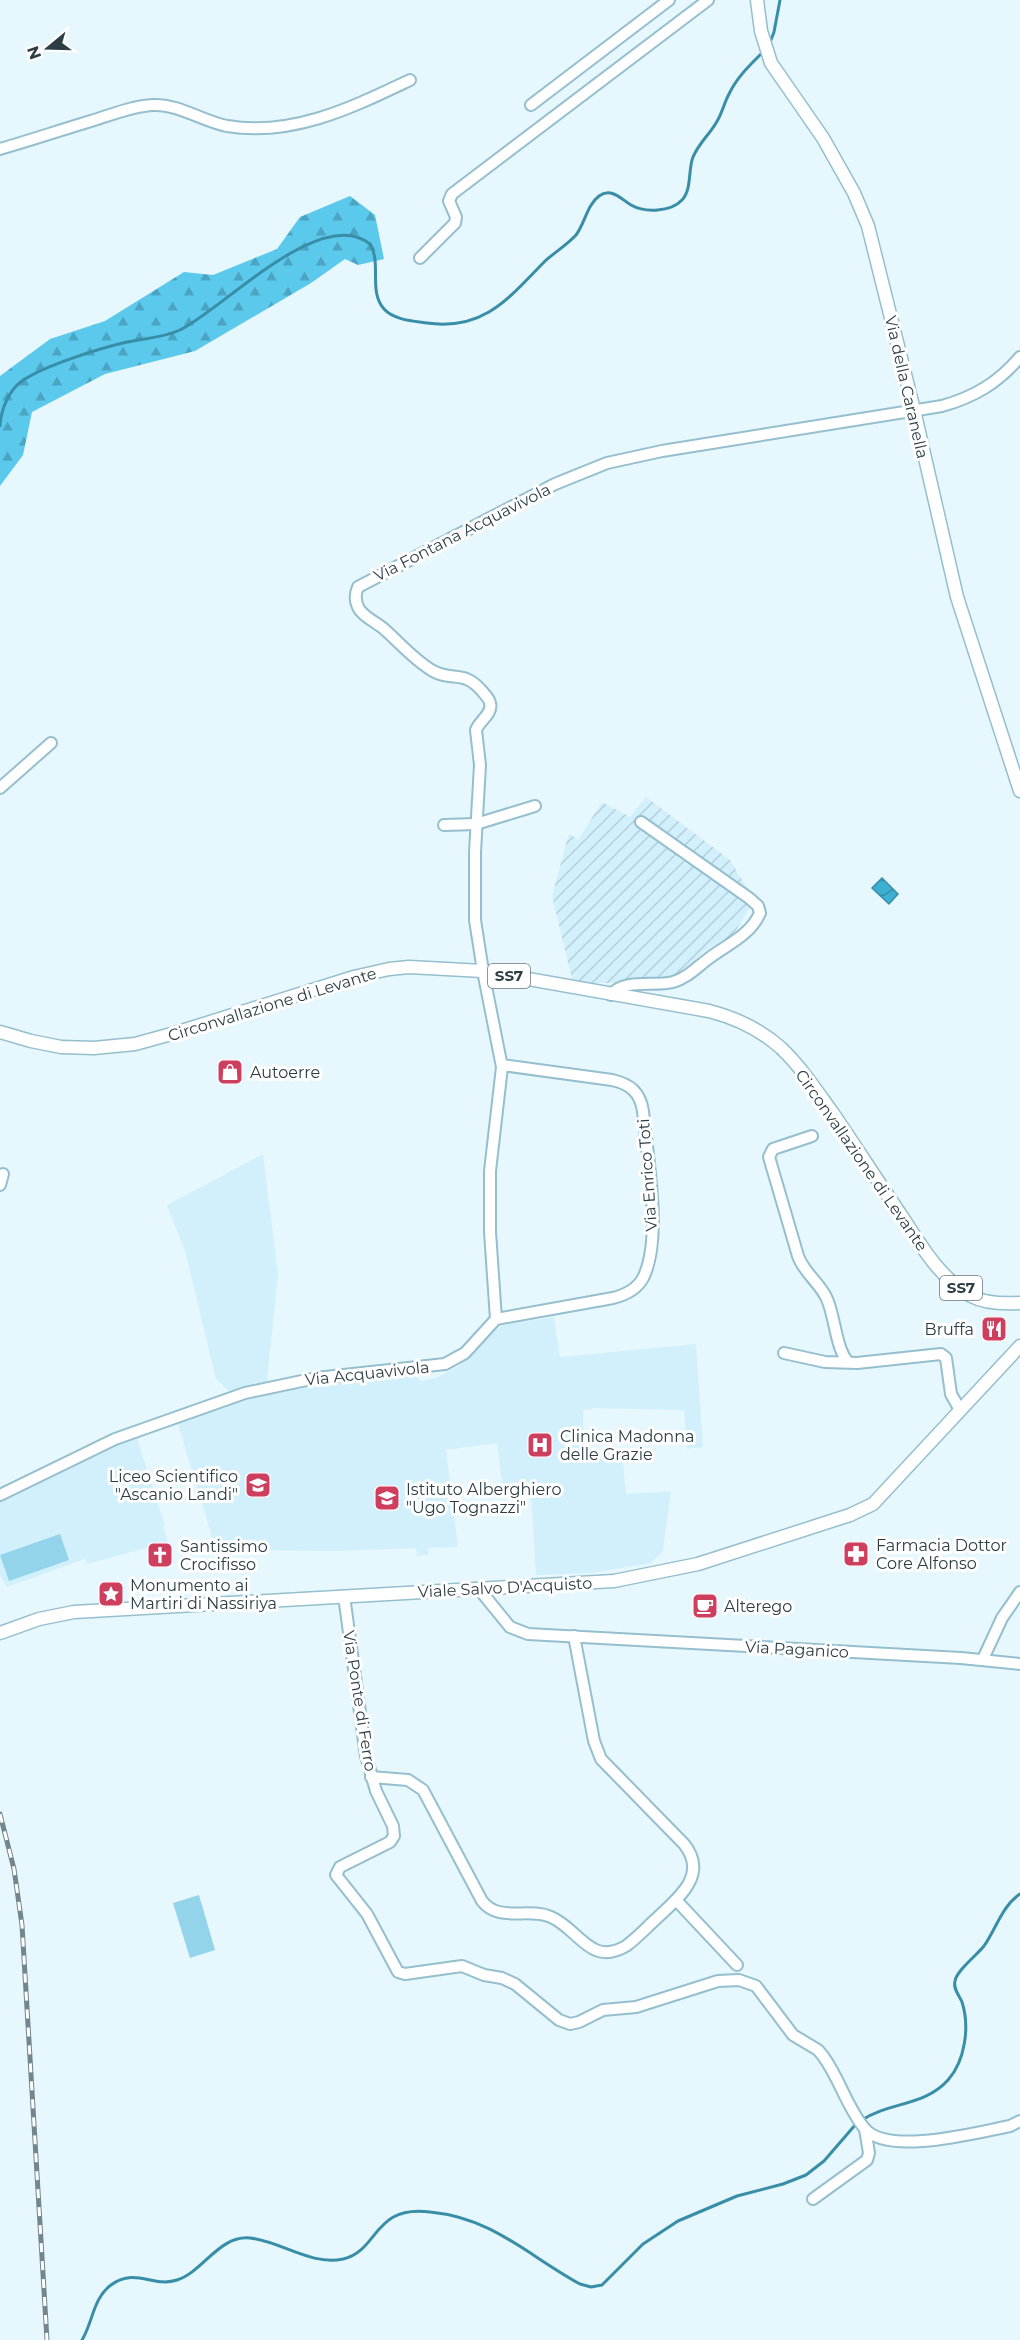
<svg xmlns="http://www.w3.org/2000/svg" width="1020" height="2340" viewBox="0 0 1020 2340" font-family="Montserrat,sans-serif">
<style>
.built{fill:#d2f0fc}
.industrial{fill:url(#industrial-furrows)}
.forest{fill:url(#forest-firs)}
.garden{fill:#93d4eb}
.water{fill:url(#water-waves);stroke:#388da7;stroke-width:1.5}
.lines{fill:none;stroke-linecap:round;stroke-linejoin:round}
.stream{stroke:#388da7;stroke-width:3}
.minor-casing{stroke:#95bfce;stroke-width:14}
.major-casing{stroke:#95bfce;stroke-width:15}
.minor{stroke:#fff;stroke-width:10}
.major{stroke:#fff;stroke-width:12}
.rail-casing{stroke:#74858b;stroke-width:5}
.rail{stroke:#fff;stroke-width:3;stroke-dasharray:9;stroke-linecap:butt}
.labels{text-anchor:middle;stroke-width:6;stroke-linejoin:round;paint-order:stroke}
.shield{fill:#fff;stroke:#6b777c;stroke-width:1.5}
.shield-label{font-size:15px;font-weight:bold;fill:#2c3d44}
.street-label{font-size:16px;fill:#2c3d44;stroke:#fff}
.poi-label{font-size:16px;fill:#2c3d44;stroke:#fff;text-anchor:start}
</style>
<defs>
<pattern id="industrial-furrows" width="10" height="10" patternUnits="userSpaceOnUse" patternTransform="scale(1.5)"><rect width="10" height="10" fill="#d2f0fc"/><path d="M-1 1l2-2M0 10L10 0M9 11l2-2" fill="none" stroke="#b4cfd9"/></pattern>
<pattern id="forest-firs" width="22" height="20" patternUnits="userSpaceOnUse" patternTransform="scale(1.5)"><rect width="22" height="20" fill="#5bc9ec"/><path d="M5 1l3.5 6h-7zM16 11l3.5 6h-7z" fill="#4ba4c1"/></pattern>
<pattern id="water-waves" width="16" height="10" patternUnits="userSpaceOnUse" patternTransform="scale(1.5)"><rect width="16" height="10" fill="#3dafd1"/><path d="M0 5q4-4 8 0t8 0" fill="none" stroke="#3390ab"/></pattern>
</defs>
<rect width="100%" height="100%" fill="#e6f7fd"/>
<!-- built -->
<g class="built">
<polygon points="263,1154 278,1274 267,1381 230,1392 216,1379 185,1251 167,1205"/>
<polygon points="554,1317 560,1357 696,1344 703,1447 687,1449 684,1410 596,1408 583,1410 584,1455 622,1452 626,1494 671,1491 663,1551 651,1563 591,1573 536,1575 530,1482 502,1483 497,1443 446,1450 458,1547 428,1548 428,1555 417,1556 416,1548 339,1551 216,1550 177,1421 289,1387 331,1385 345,1381 413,1373 421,1381 436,1378 459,1366 493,1331 504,1325"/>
<polygon points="136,1435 165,1526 163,1527 168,1542 87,1564 85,1559 7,1587 0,1575 0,1498"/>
</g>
<!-- industrial -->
<polygon class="industrial" points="646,797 730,860 754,900 734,934 702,953 683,976 662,983 573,983 552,896 569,833 578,840 602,802 630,817"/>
<!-- forest -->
<polygon class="forest" points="350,196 375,215 384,259 358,265 345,259 311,283 195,351 105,374 32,412 23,455 0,486 0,376 50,339 105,321 184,272 213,275 277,249 300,217"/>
<!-- garden -->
<g class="garden">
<polygon points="60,1534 69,1560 9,1581 0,1555"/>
<polygon points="199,1895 215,1950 190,1958 173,1903"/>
</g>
<!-- water -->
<polygon class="water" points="882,878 898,894 889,904 872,888"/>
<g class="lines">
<!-- stream -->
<g class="stream">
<polyline points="769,45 774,32 780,0"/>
<path d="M0 426C1 411 6 397 17 385 35 368 101 348 127 342 145 338 163 338 180 330 222 310 321 204 370 244 382 263 368 291 384 309 394 320 413 321 427 323 484 331 509 298 545 261 555 252 567 245 576 235 585 223 587 205 599 196 611 187 621 199 631 205 645 213 671 212 682 200 692 190 688 169 693 157 699 143 709 135 716 123 722 114 724 103 729 94 737 77 750 65 763 52"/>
<path d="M862 2120C889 2102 925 2106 948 2080 965 2061 970 2027 962 2002 959 1995 953 1989 955 1981 956 1971 977 1955 984 1946 996 1929 1002 1906 1020 1894"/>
<path d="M82 2340C93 2322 93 2298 111 2285 136 2267 153 2288 177 2280 203 2272 219 2235 250 2238 280 2241 311 2266 343 2259 380 2250 372 2205 430 2212 493 2218 527 2255 580 2284L591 2287 602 2285 643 2244 678 2221 737 2196 783 2184 806 2175 824 2161 856 2124"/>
</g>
<!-- minor casing -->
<g class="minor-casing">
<g id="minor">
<polyline points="531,105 669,0"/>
<path d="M0 149C31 140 61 130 91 121 111 115 132 106 153 105 179 104 202 121 227 126 293 137 353 107 410 80"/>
<polyline points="420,258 455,223 456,217 449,201 452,194 708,0"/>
<polyline points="0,788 51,743"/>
<polyline points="444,825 476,824 535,806"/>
<path d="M611 995C623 978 654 987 673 982 687 978 696 968 708 959 726 945 750 936 760 913L758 906 749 898 641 822"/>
<path d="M812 1136 773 1149 769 1157 798 1256C804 1273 820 1283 827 1299 835 1317 836 1349 848 1362"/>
<polyline points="0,1185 3,1174"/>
<path d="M496 1319 613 1298C625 1295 637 1289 643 1278 663 1239 647 1155 643 1111 640 1092 630 1084 612 1080L502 1065"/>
<polyline points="784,1353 825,1362 857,1363 941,1354 946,1358 951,1394 960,1410"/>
<path d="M0 1495 115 1439 245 1393 316 1378 445 1364 465 1353 496 1319 490 1232V1171L502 1067 483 971 475 920V852L480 765 476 730C479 721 493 714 490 703 489 698 485 695 482 691 463 669 453 682 433 671 414 660 400 643 384 629 376 622 365 618 359 609 355 602 355 594 358 587L555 484 607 463 662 451 942 406C974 397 998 383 1020 357"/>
<polyline points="479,1589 510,1627 528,1634 961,1658 1020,1664"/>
<path d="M344 1596 366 1756 376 1791 393 1826 394 1836 390 1842 340 1867 336 1875 367 1914 398 1972 405 1974 462 1966 484 1975 502 1978 515 1984 559 2020 570 2024 579 2022 603 2010 636 2007 718 1981 739 1980 756 1986 793 2035 818 2050 823 2056C840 2079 847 2108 865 2129 889 2156 978 2132 1010 2126L1020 2121"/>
<polyline points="983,1659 1002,1618 1020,1592"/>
<path d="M371 1777 408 1780 423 1790 482 1901C499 1923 528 1907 551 1917 579 1929 590 1967 626 1946 637 1938 647 1927 657 1918 678 1898 709 1875 684 1844L601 1759 594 1741 574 1636"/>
<polyline points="676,1900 737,1965"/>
<polyline points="813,2199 867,2160 869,2153 865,2129"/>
</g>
</g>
<!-- major casing -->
<g class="major-casing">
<g id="major">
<polyline points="757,0 761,31 771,63 823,138 854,193 868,226 914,410 957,597 1020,791"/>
<path d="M0 1032 31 1041 61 1047 94 1048 135 1044 175 1033 354 977 389 969 409 967 483 971 709 1011C736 1018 760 1029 781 1048 801 1067 816 1090 832 1112 856 1147 879 1183 903 1218 922 1247 940 1278 971 1296 986 1304 1004 1304 1020 1303"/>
<polyline points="0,1633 39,1619 74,1612 614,1581 698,1564 850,1515 873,1504 1020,1346"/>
</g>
</g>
<!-- minor -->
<use href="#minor" class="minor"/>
<!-- major -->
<use href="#major" class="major"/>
<!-- rail casing -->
<g class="rail-casing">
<polyline id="rail" points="0,1814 14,1869 22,1925 47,2340"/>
</g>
<!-- rail -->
<use href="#rail" class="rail"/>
</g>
<!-- icons -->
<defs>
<g id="shop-square" transform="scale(1.35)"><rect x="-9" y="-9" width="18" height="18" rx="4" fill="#ce3e5e" stroke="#fff"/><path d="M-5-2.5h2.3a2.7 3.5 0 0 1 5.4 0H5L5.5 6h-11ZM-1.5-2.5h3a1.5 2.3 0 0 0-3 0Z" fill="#fff"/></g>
<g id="restaurant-square" transform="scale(1.35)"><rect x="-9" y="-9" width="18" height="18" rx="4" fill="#ce3e5e" stroke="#fff"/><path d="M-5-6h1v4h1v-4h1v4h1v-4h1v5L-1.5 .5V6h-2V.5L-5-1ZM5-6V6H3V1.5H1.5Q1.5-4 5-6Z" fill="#fff"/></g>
<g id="hospital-square" transform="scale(1.35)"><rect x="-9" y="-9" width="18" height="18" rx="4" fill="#ce3e5e" stroke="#fff"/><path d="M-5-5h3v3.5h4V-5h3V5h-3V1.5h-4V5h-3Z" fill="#fff"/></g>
<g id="school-square" transform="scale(1.35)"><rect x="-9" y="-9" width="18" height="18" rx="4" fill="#ce3e5e" stroke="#fff"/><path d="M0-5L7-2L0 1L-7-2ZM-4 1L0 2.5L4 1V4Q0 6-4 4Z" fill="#fff"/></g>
<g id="pharmacy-square" transform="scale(1.35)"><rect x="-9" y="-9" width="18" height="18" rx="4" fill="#ce3e5e" stroke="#fff"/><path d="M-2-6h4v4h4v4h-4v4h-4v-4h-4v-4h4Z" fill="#fff"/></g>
<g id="church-square" transform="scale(1.35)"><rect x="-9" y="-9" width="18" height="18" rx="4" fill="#ce3e5e" stroke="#fff"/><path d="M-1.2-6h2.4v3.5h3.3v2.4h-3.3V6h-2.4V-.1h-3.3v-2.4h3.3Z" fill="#fff"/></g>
<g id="sight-square" transform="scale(1.35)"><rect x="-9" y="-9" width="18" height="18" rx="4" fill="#ce3e5e" stroke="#fff"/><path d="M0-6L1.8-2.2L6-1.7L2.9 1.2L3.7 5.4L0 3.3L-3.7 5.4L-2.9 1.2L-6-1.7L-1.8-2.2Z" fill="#fff"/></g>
<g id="cafe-square" transform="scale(1.35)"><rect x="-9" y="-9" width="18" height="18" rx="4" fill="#ce3e5e" stroke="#fff"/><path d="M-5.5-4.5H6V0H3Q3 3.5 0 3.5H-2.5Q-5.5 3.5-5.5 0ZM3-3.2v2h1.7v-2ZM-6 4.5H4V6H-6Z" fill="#fff"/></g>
</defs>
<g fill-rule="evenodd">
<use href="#shop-square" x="230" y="1072"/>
<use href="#restaurant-square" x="994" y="1329"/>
<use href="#hospital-square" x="540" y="1445"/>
<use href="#school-square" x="258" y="1485"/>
<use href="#school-square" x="387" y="1498"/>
<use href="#pharmacy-square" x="856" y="1554"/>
<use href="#church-square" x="160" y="1555"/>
<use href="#sight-square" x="111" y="1594"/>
<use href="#cafe-square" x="705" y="1606"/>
</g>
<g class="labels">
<!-- shield labels -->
<g class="shield">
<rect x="488" y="964" width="42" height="24" rx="4.5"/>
<rect x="940" y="1276" width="42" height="24" rx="4.5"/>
</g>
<g class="shield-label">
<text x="509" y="981">SS7</text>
<text x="961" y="1293">SS7</text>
</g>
<!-- street labels -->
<g class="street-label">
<text transform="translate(907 387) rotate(77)" y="6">Via della Caranella</text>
<text transform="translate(462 532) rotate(-27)" y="6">Via Fontana Acquavivola</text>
<text transform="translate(272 1004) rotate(-17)" y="6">Circonvallazione di Levante</text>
<text transform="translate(862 1160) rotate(55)" y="6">Circonvallazione di Levante</text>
<text transform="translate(647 1175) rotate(-94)" y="6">Via Enrico Toti</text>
<text transform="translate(367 1373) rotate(-6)" y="6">Via Acquavivola</text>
<text transform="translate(505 1587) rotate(-3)" y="6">Viale Salvo D'Acquisto</text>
<text transform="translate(797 1649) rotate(3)" y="6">Via Paganico</text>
<text transform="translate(360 1701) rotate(81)" y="6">Via Ponte di Ferro</text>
</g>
<!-- poi labels -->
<g class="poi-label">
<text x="250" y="1078">Autoerre</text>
<text x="974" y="1335" text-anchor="end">Bruffa</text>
<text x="560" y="1442">Clinica Madonna<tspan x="560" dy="18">delle Grazie</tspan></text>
<text x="238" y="1482" text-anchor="end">Liceo Scientifico<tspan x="238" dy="18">"Ascanio Landi"</tspan></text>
<text x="406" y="1495">Istituto Alberghiero<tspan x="406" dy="18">"Ugo Tognazzi"</tspan></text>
<text x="876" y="1551">Farmacia Dottor<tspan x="876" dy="18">Core Alfonso</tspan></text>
<text x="180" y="1552">Santissimo<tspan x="180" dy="18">Crocifisso</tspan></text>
<text x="130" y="1591">Monumento ai<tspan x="130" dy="18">Martiri di Nassiriya</tspan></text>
<text x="724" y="1612">Alterego</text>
</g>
</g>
<!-- north arrow -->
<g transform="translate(48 48) rotate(251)" stroke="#ffffff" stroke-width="4.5" paint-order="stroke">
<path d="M0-4.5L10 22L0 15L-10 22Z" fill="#2c3d44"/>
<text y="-9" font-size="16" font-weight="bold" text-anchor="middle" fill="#2c3d44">N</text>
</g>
</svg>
